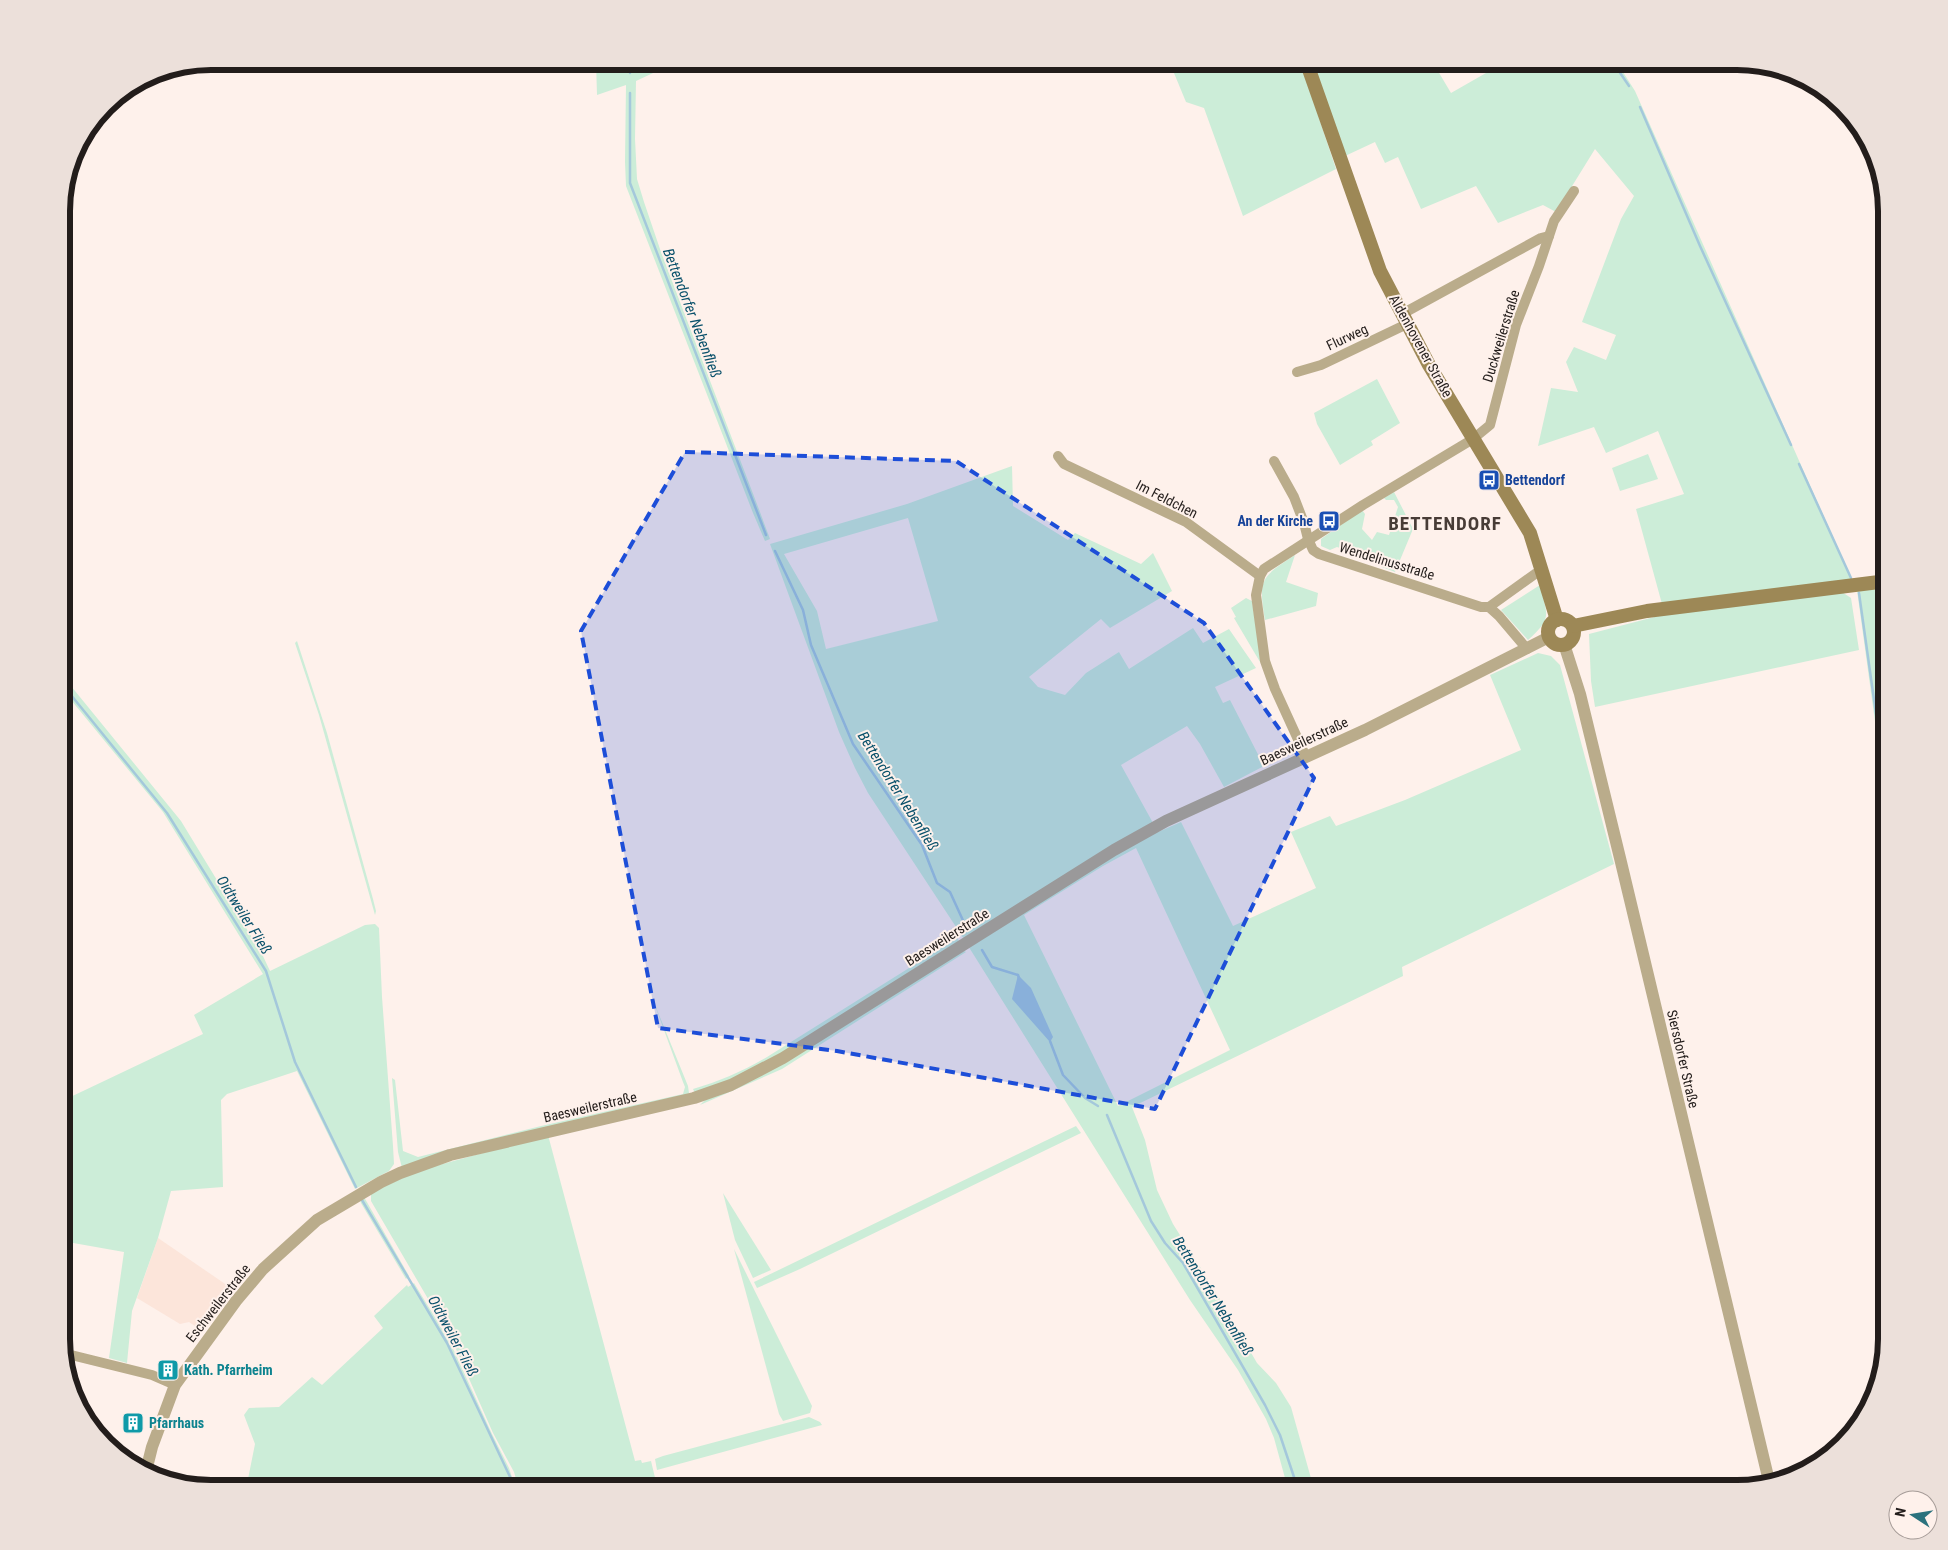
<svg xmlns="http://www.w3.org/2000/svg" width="1948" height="1550" viewBox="0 0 1948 1550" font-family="'Roboto Condensed',sans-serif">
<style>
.built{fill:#fce5da}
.green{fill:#ccedd8;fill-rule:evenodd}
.water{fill:#a4c8db}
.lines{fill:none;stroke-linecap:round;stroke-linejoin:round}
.stream{stroke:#a4c8db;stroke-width:2.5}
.minor{stroke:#baac8b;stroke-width:10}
.tertiary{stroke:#baac8b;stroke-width:12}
.secondary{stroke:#9d8856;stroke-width:14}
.marked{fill:#1d4ed8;fill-opacity:0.2;stroke:#1d4ed8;stroke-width:4;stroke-dasharray:10 6;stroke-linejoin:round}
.labels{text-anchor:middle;stroke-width:4;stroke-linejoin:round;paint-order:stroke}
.street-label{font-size:14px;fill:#231d1b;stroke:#fef1eb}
.transit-label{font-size:14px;font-weight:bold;fill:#164399;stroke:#fef1eb;text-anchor:start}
.culture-label{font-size:14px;font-weight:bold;fill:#0d838f;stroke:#fef1eb;text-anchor:start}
.water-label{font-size:15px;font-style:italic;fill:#0a516b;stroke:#fef1eb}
.district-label{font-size:19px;font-weight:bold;letter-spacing:1px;fill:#483c36;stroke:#fef1eb}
.rim{fill:none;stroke:#231d1b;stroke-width:6}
</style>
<rect width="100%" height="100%" fill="#fef1eb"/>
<!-- built -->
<polygon class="built" points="158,1238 234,1290 204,1332 189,1322 180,1324 137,1298"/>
<!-- green -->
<g class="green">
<polygon points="596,61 666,61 666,67 636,81 635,139 637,179 644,202 661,252 760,512 770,539 765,541 753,513 626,186 625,162 626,85 597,95"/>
<polygon points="1169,61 1300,61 1336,169 1243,216 1204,108 1186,102"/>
<polygon points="1313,61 1432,61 1451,93 1507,61 1616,61 1635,91 1852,580 1662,604 1636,509 1684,494 1658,431 1606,453 1594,427 1538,446 1551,388 1578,392 1566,362 1574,347 1606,360 1616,335 1582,322 1621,219 1634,196 1595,149 1556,212 1543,205 1498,223 1476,186 1421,209 1398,157 1385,163 1375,142 1345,156"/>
<polygon points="1377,379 1400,423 1371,441 1373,445 1340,465 1317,424 1314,413"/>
<polygon points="1648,454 1658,479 1620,491 1612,468"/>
<path d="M1012 466 1013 506 1068 540 1075 533 1141 564 1153 553 1172 591 1110 628 1101 619 1029 677 1038 687 1065 695 1086 673 1119 652 1129 669 1193 628 1203 643 1229 629 1256 668 1215 687 1223 703 1230 700 1264 766 1224 787 1200 744 1187 726 1121 765 1158 832 1181 822 1233 926 1316 888 1291 832 1330 816 1336 826 1405 800 1521 750 1490 675 1538 653 1551 656 1560 665 1614 864 1402 967 1403 976 1132 1107 1145 1140 1157 1190 1173 1224 1217 1294 1257 1363 1276 1383 1291 1407 1314 1489H1288L1274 1438 1266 1419 1238 1370 1190 1300 960 933 868 793 855 768 839 732 770 544 907 504ZM908 518 938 621 826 649 817 611 784 554ZM1136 848 1230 1050 1118 1106 1024 915 1103 866Z"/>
<polygon points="1394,492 1413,529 1395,572 1382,567 1378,560 1337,547 1330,550 1321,546 1321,539 1362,510 1365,514 1362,529 1372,540 1377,532 1389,535 1398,507 1394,500 1386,500 1384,498"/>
<path d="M1295 555 1286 582 1318 593 1316 606 1265 620C1258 579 1261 577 1295 555Z"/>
<path d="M1540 585C1547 615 1553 618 1528 640L1501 610Z"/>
<polygon points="1887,587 1887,809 1857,590"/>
<polygon points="1842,592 1851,598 1859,650 1595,707 1591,681 1589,634 1662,615"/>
<polygon points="1246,598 1252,601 1261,658 1260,662 1234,618 1236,617 1231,608"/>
<polygon points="297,641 327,733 373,899 376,911 375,915 319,715 295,643"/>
<polygon points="62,675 181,821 262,954 270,971 365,925 375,924 379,928 382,997 393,1146 394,1164 389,1171 355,1189 297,1071 227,1094 221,1100 223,1187 171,1191 158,1238 132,1311 127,1363 109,1358 124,1252 62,1241 62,1101 203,1034 194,1015 263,974 163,812 62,689"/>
<path d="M951 928 959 941 773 1059 742 1076 695 1093 693 1089C720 1081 743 1071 767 1057L949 943 953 939Z"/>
<polygon points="964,951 966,952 782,1069 700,1105 706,1099"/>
<polygon points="653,1000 688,1086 689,1093 686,1095 402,1168 398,1152 392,1078 395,1080 403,1151 418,1157 541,1126 683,1094 685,1087 683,1082"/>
<polygon points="1076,1126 1081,1133 800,1269 757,1288 754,1282"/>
<polygon points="548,1135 635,1461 641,1460 642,1463 651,1461 657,1486 656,1489 519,1489 514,1472 493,1433 452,1340 371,1201 371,1194 373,1192 417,1171"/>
<polygon points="723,1193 771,1270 753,1278 735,1240"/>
<polygon points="364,1197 409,1276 406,1279 361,1203 360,1200"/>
<polygon points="734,1249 812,1406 810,1413 783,1421 779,1414"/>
<polygon points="414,1283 450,1342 492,1434 509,1468 516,1489 246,1489 255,1444 244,1415 249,1408 279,1407 312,1377 322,1385 383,1328 374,1316 407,1285 408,1287"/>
<polygon points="809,1417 820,1422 822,1425 657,1470 655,1459 663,1456"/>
</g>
<!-- water -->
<polygon class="water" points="1018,975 1031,988 1053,1037 1050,1042 1012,999"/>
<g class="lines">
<!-- stream -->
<g class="stream">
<polyline points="630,61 630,73"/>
<polyline points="1612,61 1629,86"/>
<polyline points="630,93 630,183 766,535"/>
<polyline points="1640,107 1700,246 1791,445"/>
<polyline points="1799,464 1851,578"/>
<polyline points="775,551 803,610 811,645 853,744 922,845 937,883 950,892 966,927"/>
<polyline points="1859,593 1887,792"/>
<polyline points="62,684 167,813 266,971 295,1062 356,1187"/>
<polyline points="982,950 992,967 1018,975 1019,978"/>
<polyline points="1050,1041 1063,1075 1085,1098 1098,1106"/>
<polyline points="1107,1115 1151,1221 1165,1243 1183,1263 1265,1405 1280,1435 1298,1489"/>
<polyline points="362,1200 447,1343 511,1479 513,1489"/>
</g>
<!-- minor -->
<g class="minor">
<polyline points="1402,314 1541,238 1549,236"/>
<polyline points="1297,372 1321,365 1407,324"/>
<polyline points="1058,456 1064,464 1186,522 1260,576"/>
<polyline points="1274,461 1294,497 1304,523 1308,539 1313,550 1319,554 1481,607 1489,607"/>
<polyline points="1489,607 1535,574 1543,571"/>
<polyline points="1489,607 1499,616 1527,649"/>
<polyline points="1306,757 1275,689 1265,661 1256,595 1260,576 1264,569 1363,505 1473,439 1490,425 1516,325 1539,266 1554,221 1574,191"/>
<polyline points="63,1353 152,1375 175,1385"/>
</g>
<!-- tertiary -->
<g class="tertiary">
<polyline points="1564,644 1580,694 1620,858 1769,1481"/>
<polyline points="146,1471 152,1447 175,1385 236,1301 263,1269 317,1220 381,1182 400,1173 450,1155 694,1098 731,1085 783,1058 1114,850 1166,821 1365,730 1549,637"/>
</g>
<!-- secondary -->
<g class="secondary">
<polyline points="1306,61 1380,271 1429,365 1530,533 1557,620"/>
<circle cx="1561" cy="632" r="13"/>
<polyline points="1573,626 1647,611 1887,581"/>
</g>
</g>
<!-- marked area -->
<path class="marked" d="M685 452 956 461 1204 623 1314 778 1155 1109 837 1051 658 1028 581 631Z"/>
<!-- icons -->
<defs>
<g id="bus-square" transform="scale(1.125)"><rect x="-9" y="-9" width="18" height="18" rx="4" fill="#1a4fb4" stroke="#fef1eb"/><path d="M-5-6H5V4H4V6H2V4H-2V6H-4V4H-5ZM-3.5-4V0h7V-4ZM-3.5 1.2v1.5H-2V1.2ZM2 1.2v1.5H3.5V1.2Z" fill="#fff"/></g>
<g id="building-square" transform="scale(1.125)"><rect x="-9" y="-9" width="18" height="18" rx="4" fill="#0f9aa8" stroke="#fef1eb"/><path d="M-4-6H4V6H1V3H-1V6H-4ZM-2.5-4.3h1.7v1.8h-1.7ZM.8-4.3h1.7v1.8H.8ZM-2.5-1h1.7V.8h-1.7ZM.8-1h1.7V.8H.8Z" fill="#fff"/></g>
</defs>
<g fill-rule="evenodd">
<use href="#bus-square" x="1489" y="480"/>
<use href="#bus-square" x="1329" y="521"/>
<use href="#building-square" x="168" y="1370"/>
<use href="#building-square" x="133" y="1423"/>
</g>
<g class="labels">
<!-- street labels -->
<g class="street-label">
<text transform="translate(1501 336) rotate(-73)" y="5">Duckweilerstraße</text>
<text transform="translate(1347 337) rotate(-25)" y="5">Flurweg</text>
<text transform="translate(1421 346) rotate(61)" y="5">Aldenhovener Straße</text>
<text transform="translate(1167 499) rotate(27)" y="5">Im Feldchen</text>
<text transform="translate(1387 561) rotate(17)" y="5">Wendelinusstraße</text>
<text transform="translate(1304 741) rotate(-25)" y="5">Baesweilerstraße</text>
<text transform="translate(947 937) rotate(-32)" y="5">Baesweilerstraße</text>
<text transform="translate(1683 1059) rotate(77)" y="5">Siersdorfer Straße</text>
<text transform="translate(590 1107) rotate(-13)" y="5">Baesweilerstraße</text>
<text transform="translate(218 1303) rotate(-52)" y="5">Eschweilerstraße</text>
</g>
<!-- transit labels -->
<g class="transit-label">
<text x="1505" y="485">Bettendorf</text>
<text x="1313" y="526" text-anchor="end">An der Kirche</text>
</g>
<!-- culture labels -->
<g class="culture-label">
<text x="184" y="1375">Kath. Pfarrheim</text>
<text x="149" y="1428">Pfarrhaus</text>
</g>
<!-- water labels -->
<g class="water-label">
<text transform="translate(692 313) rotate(69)" y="5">Bettendorfer Nebenfließ</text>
<text transform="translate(898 791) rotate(58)" y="5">Bettendorfer Nebenfließ</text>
<text transform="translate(244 915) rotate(58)" y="5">Oidtweiler Fließ</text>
<text transform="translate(1213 1296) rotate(58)" y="5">Bettendorfer Nebenfließ</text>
<text transform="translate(453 1336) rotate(62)" y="5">Oidtweiler Fließ</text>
</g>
<!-- district labels -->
<g class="district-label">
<text x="1445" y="530">BETTENDORF</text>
</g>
</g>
<!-- crop -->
<path d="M0 0H1948V1550H0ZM211 70H1737A141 141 0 0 1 1878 211V1339A141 141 0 0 1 1737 1480H211A141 141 0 0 1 70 1339V211A141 141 0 0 1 211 70Z" fill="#ece0da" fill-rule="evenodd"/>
<path class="rim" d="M211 70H1737A141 141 0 0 1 1878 211V1339A141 141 0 0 1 1737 1480H211A141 141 0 0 1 70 1339V211A141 141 0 0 1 211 70Z"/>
<!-- north arrow -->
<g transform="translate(1913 1515) rotate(282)"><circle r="24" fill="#fef1eb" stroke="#a69c98"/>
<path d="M0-4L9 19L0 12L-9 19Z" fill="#2b727d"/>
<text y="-8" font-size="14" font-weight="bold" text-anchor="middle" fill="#231d1b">N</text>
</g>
</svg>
